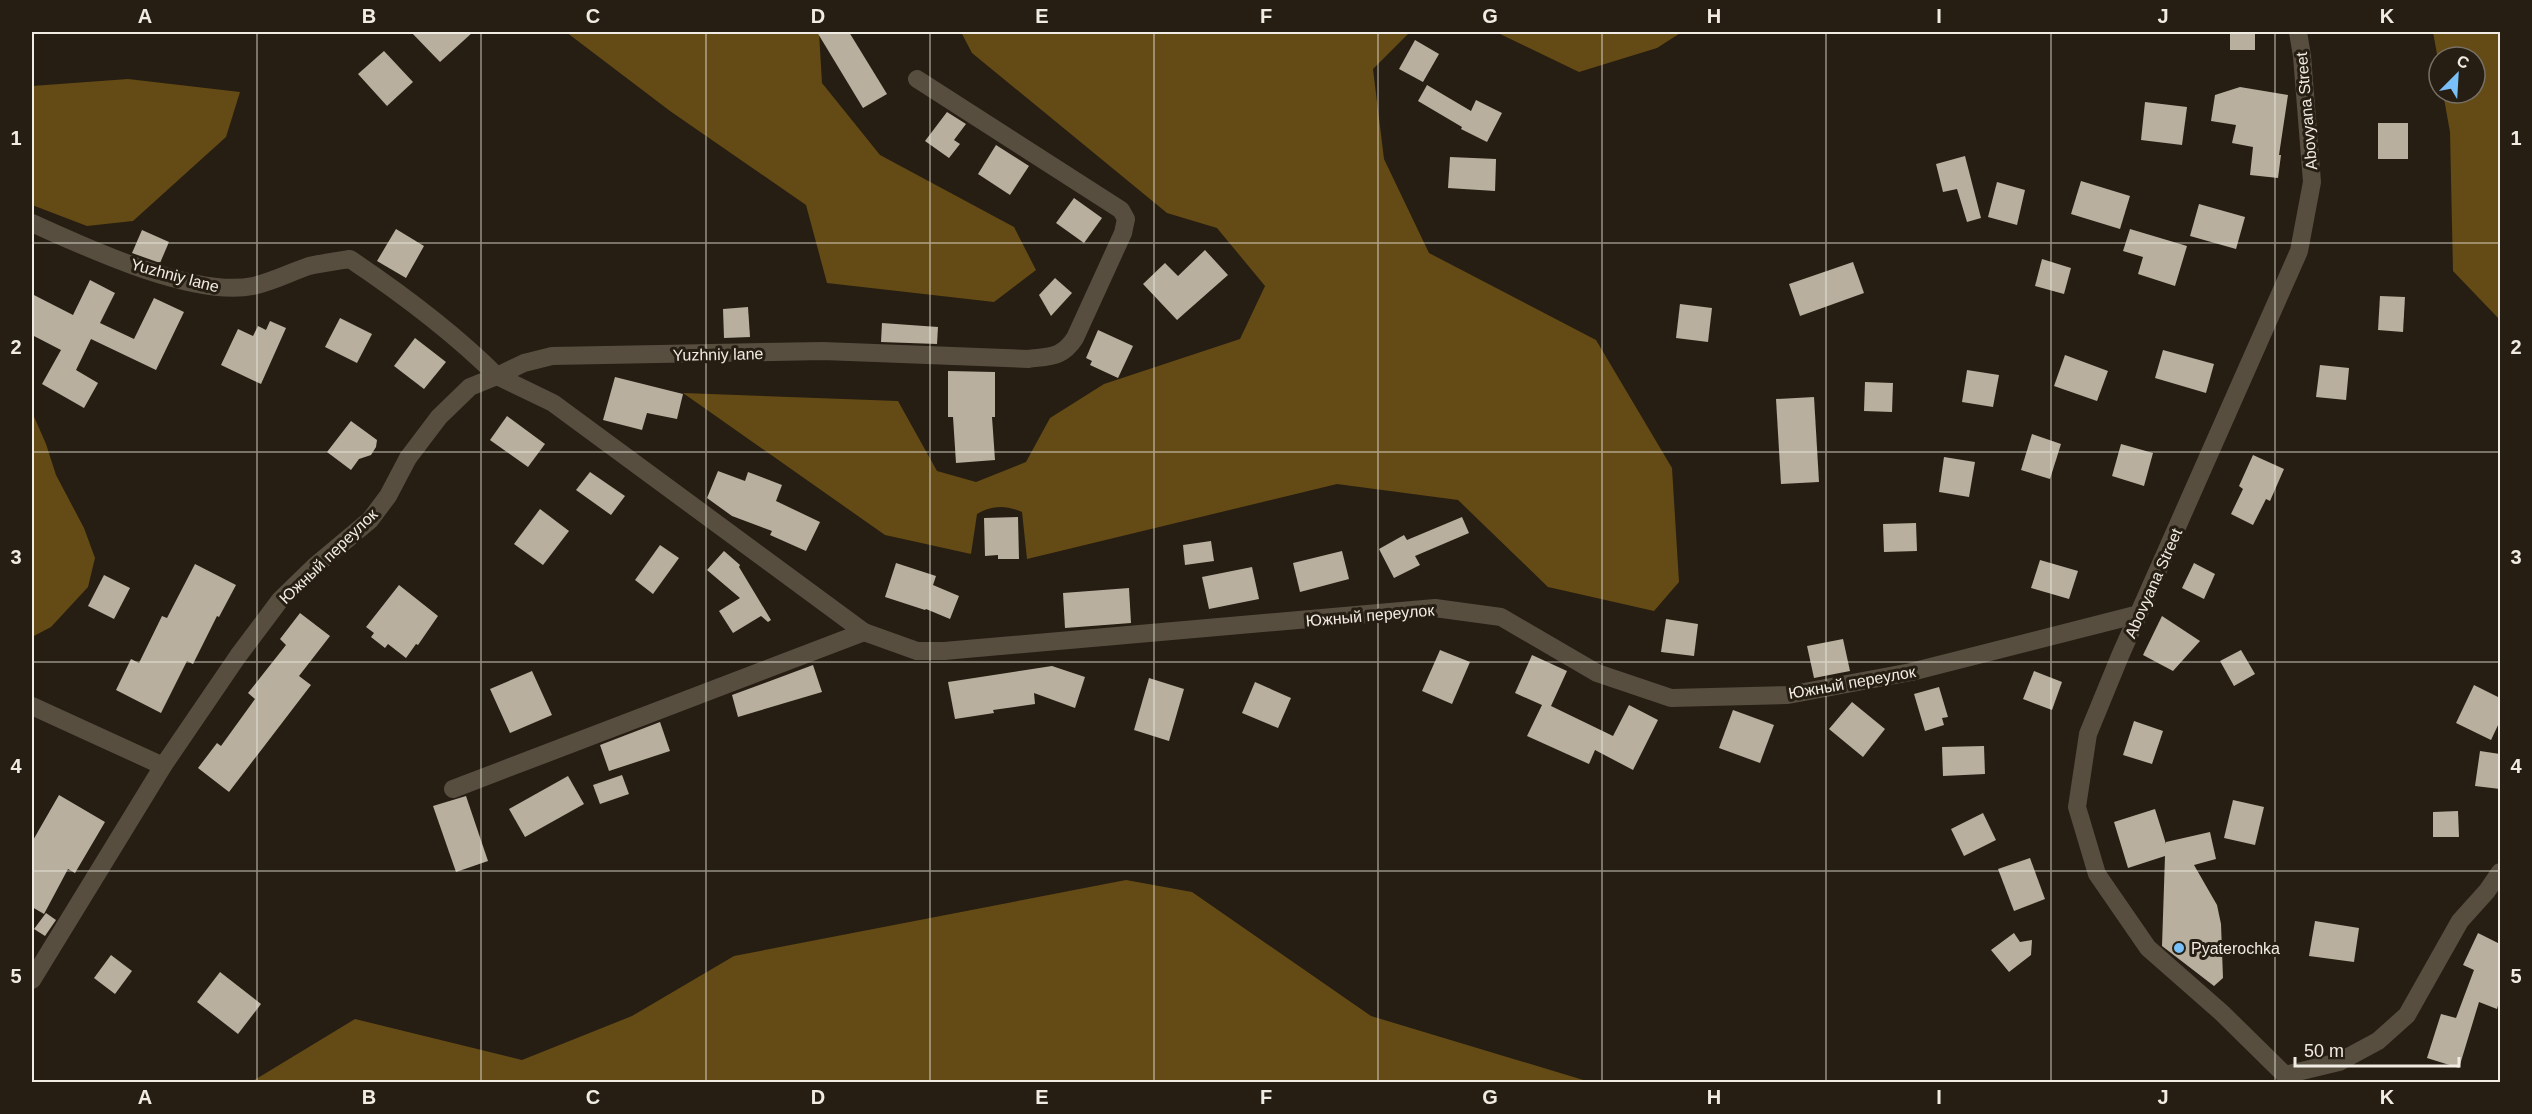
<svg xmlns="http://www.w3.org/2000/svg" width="2532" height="1114" viewBox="0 0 2532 1114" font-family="Helvetica,sans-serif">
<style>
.forest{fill:#644a15}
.building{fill:#b8af9f}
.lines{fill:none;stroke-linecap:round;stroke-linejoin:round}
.street{stroke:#574e40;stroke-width:18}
.secondary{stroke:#574e40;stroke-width:18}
.grid{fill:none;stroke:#f1ece3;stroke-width:1.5;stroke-opacity:0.55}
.poi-dot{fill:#79bff8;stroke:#261e12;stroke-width:2}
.labels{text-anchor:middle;stroke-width:6;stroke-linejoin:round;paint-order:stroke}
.street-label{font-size:16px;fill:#f1ece3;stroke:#261e12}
.poi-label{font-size:16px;fill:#f1ece3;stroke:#261e12;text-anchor:start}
.neatline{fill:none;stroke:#f1ece3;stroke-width:2}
.grid-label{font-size:20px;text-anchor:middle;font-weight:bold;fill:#f1ece3}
</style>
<rect width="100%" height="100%" fill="#261e12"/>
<!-- forest -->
<g class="forest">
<polygon points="566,32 819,32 822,83 880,155 1014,227 1036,270 994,302 827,283 806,205 670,111"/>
<path d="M961 32H1410L1373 69 1384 159 1429 253 1596 340 1672 468 1679 582 1654 611 1548 587 1458 500 1337 484 1027 559 1022 512C1006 505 992 505 977 514L971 554 885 535 683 393 898 401 937 471 976 482 1026 462 1050 418 1104 384 1240 339 1265 286 1217 228 1167 213 972 53Z"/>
<polygon points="1496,32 1682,32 1657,48 1579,72"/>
<polygon points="2433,32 2500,32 2500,320 2453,271 2450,132 2443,93 2475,93 2475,57 2439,57 2439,65"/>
<polygon points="128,79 240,92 226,137 133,221 87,226 32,205 32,86"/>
<polygon points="32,412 46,444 56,475 84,528 95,558 88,587 51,627 32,637"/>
<polygon points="1126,880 1192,892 1371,1016 1590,1082 251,1082 355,1019 522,1060 632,1016 734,956"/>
</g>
<!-- building -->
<g class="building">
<polygon points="411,32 473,32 440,62"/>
<polygon points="817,32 849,32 887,94 863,108"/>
<rect x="2230" y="32" width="25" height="18"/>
<polygon points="1415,40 1439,54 1423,82 1399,69"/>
<polygon points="384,51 413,82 387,106 358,74"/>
<polygon points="1427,85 1471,111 1476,100 1502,113 1487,142 1461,129 1462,127 1418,101"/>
<polygon points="2240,87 2288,95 2279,155 2281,155 2278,178 2250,175 2253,147 2232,143 2236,125 2211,121 2215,95"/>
<polygon points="2145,102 2187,107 2182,145 2141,140"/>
<polygon points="947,112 966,124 954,140 960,144 949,158 925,141"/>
<rect x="2378" y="123" width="30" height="36"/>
<polygon points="996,145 1029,166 1010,195 978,174"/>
<polygon points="1965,156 1981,218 1967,222 1957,189 1943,192 1936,164"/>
<polygon points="1450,157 1496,159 1495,191 1448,188"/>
<polygon points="2081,181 2130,196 2120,229 2071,214"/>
<polygon points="1997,182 2025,190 2017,225 1988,217"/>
<polygon points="1074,198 1102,218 1084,243 1056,223"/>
<polygon points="2199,204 2245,217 2236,249 2190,236"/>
<polygon points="396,229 424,246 406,278 377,261"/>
<polygon points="2130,229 2187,246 2175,286 2138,274 2143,257 2123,251"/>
<polygon points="142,230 169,242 160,263 132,253"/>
<polygon points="1205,250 1228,275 1177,320 1143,284 1165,263 1178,276"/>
<polygon points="2042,259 2071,268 2064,294 2035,286"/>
<polygon points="1853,262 1864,293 1800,316 1789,284"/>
<polygon points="1055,278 1072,293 1051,316 1039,295"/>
<polygon points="90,280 115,293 100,323 134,339 154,298 184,312 156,370 91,339 76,370 98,383 84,408 42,384 61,350 32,335 32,294 73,315"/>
<polygon points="2380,296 2405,297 2403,332 2378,330"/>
<polygon points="1680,304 1712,308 1708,342 1676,338"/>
<polygon points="748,307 750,337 724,338 723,309"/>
<polygon points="340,318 372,334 357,363 325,347"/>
<polygon points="270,321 286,328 261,384 221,365 238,329 253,336 258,326 266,330"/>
<polygon points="882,323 938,327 937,344 881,342"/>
<polygon points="1098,330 1133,346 1118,378 1090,365 1092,361 1086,358"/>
<polygon points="415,338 446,362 424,389 394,366"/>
<polygon points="2163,350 2214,364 2206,393 2155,378"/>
<polygon points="2065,355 2108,371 2097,401 2054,386"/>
<polygon points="2320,365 2349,368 2346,400 2316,397"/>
<polygon points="1967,370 1999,375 1993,407 1962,402"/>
<polygon points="948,371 995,372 995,417 992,417 995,460 956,463 953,417 948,417"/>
<polygon points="615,377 683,394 677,419 647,413 642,430 603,420"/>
<polygon points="1865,382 1893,383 1892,412 1864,411"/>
<polygon points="1814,397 1819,482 1781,484 1776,399"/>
<polygon points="507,416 545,444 528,467 490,440"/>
<polygon points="351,421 377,440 376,447 371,455 359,459 351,470 327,452"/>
<polygon points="2032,434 2061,444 2050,479 2021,470"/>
<polygon points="2121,444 2153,453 2144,486 2112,476"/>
<polygon points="2253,455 2284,469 2270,501 2266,499 2253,525 2231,514 2243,489 2239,486"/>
<polygon points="1944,457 1975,462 1969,497 1939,492"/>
<polygon points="718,471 745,481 748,472 782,485 776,501 820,522 806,551 770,535 772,531 732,516 707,498"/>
<polygon points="590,472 625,496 611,515 576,490"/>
<polygon points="540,509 569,531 543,565 514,544"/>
<polygon points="1018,517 1019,559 998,559 998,555 985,556 984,518"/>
<polygon points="1462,517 1469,533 1415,556 1420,565 1394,578 1379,549 1404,535 1407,540"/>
<polygon points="1916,523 1917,551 1884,552 1883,524"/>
<polygon points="1211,541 1214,561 1185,565 1183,545"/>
<polygon points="660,545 679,558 653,594 635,580"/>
<polygon points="724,551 740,565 739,567 771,620 768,622 761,616 733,633 719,611 740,598 707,570"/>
<polygon points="1342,551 1349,579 1300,592 1293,563"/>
<polygon points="2040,560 2078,571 2069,599 2031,588"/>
<polygon points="896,563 936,576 933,585 959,596 950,619 926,609 925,610 885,597"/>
<polygon points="2194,563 2215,574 2204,599 2182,588"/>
<polygon points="195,564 236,585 219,617 217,616 193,664 187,661 161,713 116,690 131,659 139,663 162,616 167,618"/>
<polygon points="1252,567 1259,599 1209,609 1202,577"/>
<polygon points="104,575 130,588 114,619 88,606"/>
<polygon points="399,585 438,616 418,645 416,644 406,658 388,644 385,648 371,637 374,633 366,627"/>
<polygon points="1129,588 1131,623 1065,628 1063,593"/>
<polygon points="300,613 330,636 299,676 311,685 229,792 198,768 217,743 221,746 255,699 248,693 286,645 280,639"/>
<polygon points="2162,616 2200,641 2173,671 2143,655"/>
<polygon points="1666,619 1698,624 1694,656 1661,652"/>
<polygon points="1843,639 1850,671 1814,678 1807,646"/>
<polygon points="1440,650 1470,662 1452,704 1422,691"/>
<polygon points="2241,650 2255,674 2234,686 2220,661"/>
<polygon points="1532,655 1567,671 1551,706 1613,736 1629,705 1658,720 1633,770 1595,750 1589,764 1527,736 1542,705 1515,693"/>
<polygon points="813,665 822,692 738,717 732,695"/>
<polygon points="1052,666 1085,677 1075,708 1034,693 1035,704 993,710 994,713 955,719 948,682"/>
<polygon points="532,671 552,715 510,733 490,689"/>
<polygon points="2034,671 2062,682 2052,710 2023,699"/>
<polygon points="1149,678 1184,689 1169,741 1134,730"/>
<polygon points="1255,682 1291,698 1278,728 1242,713"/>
<polygon points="2474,685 2500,698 2500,721 2491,740 2456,723"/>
<polygon points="1939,687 1948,717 1942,718 1944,725 1925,731 1914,694"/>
<polygon points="1852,702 1885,729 1863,757 1829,729"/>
<polygon points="1733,710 1774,725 1760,763 1719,748"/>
<polygon points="2134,721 2163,731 2152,764 2123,755"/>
<polygon points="660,722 670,751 609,771 600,745"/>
<polygon points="1984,746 1985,774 1943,776 1942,747"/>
<polygon points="2480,751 2500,754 2500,789 2475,786"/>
<polygon points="622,775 629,794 600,804 593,785"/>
<polygon points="568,776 584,804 525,837 509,809"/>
<polygon points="59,795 105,822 75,873 68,869 44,914 32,907 32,842"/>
<polygon points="466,796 488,861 456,872 433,806"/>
<polygon points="2233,800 2264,807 2255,845 2224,838"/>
<polygon points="2155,809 2166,844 2166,842 2210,832 2216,859 2194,865 2217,905 2221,924 2223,978 2214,986 2162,946 2165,856 2128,868 2114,822"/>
<polygon points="2458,811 2459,837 2433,837 2433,812"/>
<polygon points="1983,813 1996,840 1964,856 1951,829"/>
<polygon points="2030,858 2045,899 2014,911 1998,869"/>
<polygon points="46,913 56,920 45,936 34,929"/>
<polygon points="2315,921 2359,928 2354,962 2309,956"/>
<polygon points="2014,933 2020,942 2032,940 2031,955 2009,972 1991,950"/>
<polygon points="2478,933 2500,944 2500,999 2497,1009 2479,1002 2459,1068 2427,1058 2441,1014 2456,1018 2474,970 2463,965"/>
<polygon points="111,955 132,971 115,994 94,978"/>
<polygon points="220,972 261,1004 238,1034 197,1002"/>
</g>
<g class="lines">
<!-- street -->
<g class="street">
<path d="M32 223C87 248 194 298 253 286 272 282 291 272 309 266 322 263 337 261 350 259 402 294 453 332 497 376L524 363 552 356 823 351 1028 359C1050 356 1062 358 1075 338L1123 233 1126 219 1121 210 917 79"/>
<polyline points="32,706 163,766"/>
<polyline points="453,789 864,632"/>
<polyline points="32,980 163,766 238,656 280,600 315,566 370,520 388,496 408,458 439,417 470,387 497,376 553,403 864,632 917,651 944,651 1435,608 1501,617 1597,673 1671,698 1788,695 1911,672 2139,614"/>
<polyline points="2291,1082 2285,1075 2339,1062 2378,1041 2407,1015 2460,921 2487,891 2500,872"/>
</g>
<!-- secondary -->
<polyline class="secondary" points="2285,1075 2222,1013 2148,948 2097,874 2077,807 2088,734 2120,656 2299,251 2312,182 2302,56 2298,32"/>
</g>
<!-- grid -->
<path class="grid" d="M257 32V1082M481 32V1082M706 32V1082M930 32V1082M1154 32V1082M1378 32V1082M1602 32V1082M1826 32V1082M2051 32V1082M2275 32V1082M32 243H2500M32 452H2500M32 662H2500M32 871H2500"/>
<!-- markers -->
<circle class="poi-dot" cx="2179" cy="948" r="6"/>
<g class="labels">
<!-- street labels -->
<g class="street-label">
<text transform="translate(2306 111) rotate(-95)" y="6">Abovyana Street</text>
<text transform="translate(175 275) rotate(15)" y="6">Yuzhniy lane</text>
<text transform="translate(718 354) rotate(-1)" y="6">Yuzhniy lane</text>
<text transform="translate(328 556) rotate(-44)" y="6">Южный переулок</text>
<text transform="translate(2153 583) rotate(-66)" y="6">Abovyana Street</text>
<text transform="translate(1370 615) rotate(-5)" y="6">Южный переулок</text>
<text transform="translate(1852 682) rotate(-10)" y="6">Южный переулок</text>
</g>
<!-- poi labels -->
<g class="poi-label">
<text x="2191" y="954">Pyaterochka</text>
</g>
</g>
<!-- border -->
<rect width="2532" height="1114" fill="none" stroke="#261e12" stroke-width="66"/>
<!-- north arrow -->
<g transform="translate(2457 75) rotate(24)"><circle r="28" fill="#261e12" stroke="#777066" stroke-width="1.5"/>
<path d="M0-4.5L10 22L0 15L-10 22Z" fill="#79bff8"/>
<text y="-9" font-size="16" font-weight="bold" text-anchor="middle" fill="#f1ece3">С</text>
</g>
<!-- scale -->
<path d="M2295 1057v9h164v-9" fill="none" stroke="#f1ece3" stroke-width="3"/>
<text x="2304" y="1057" font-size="18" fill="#f1ece3" stroke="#261e12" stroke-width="4.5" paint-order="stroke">50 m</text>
<rect x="33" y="33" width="2466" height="1048" class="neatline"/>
<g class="grid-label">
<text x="145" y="23">A</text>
<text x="369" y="23">B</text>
<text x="593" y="23">C</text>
<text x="818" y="23">D</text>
<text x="1042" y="23">E</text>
<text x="1266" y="23">F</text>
<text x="1490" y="23">G</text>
<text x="1714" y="23">H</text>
<text x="1939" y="23">I</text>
<text x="2163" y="23">J</text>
<text x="2387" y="23">K</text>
<text x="16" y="145">1</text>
<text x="2516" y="145">1</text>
<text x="16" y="354">2</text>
<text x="2516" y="354">2</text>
<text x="16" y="564">3</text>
<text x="2516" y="564">3</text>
<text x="16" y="773">4</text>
<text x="2516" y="773">4</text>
<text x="16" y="983">5</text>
<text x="2516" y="983">5</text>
<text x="145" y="1104">A</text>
<text x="369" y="1104">B</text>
<text x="593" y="1104">C</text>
<text x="818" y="1104">D</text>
<text x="1042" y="1104">E</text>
<text x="1266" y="1104">F</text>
<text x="1490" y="1104">G</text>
<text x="1714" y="1104">H</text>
<text x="1939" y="1104">I</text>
<text x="2163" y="1104">J</text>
<text x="2387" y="1104">K</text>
</g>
</svg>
